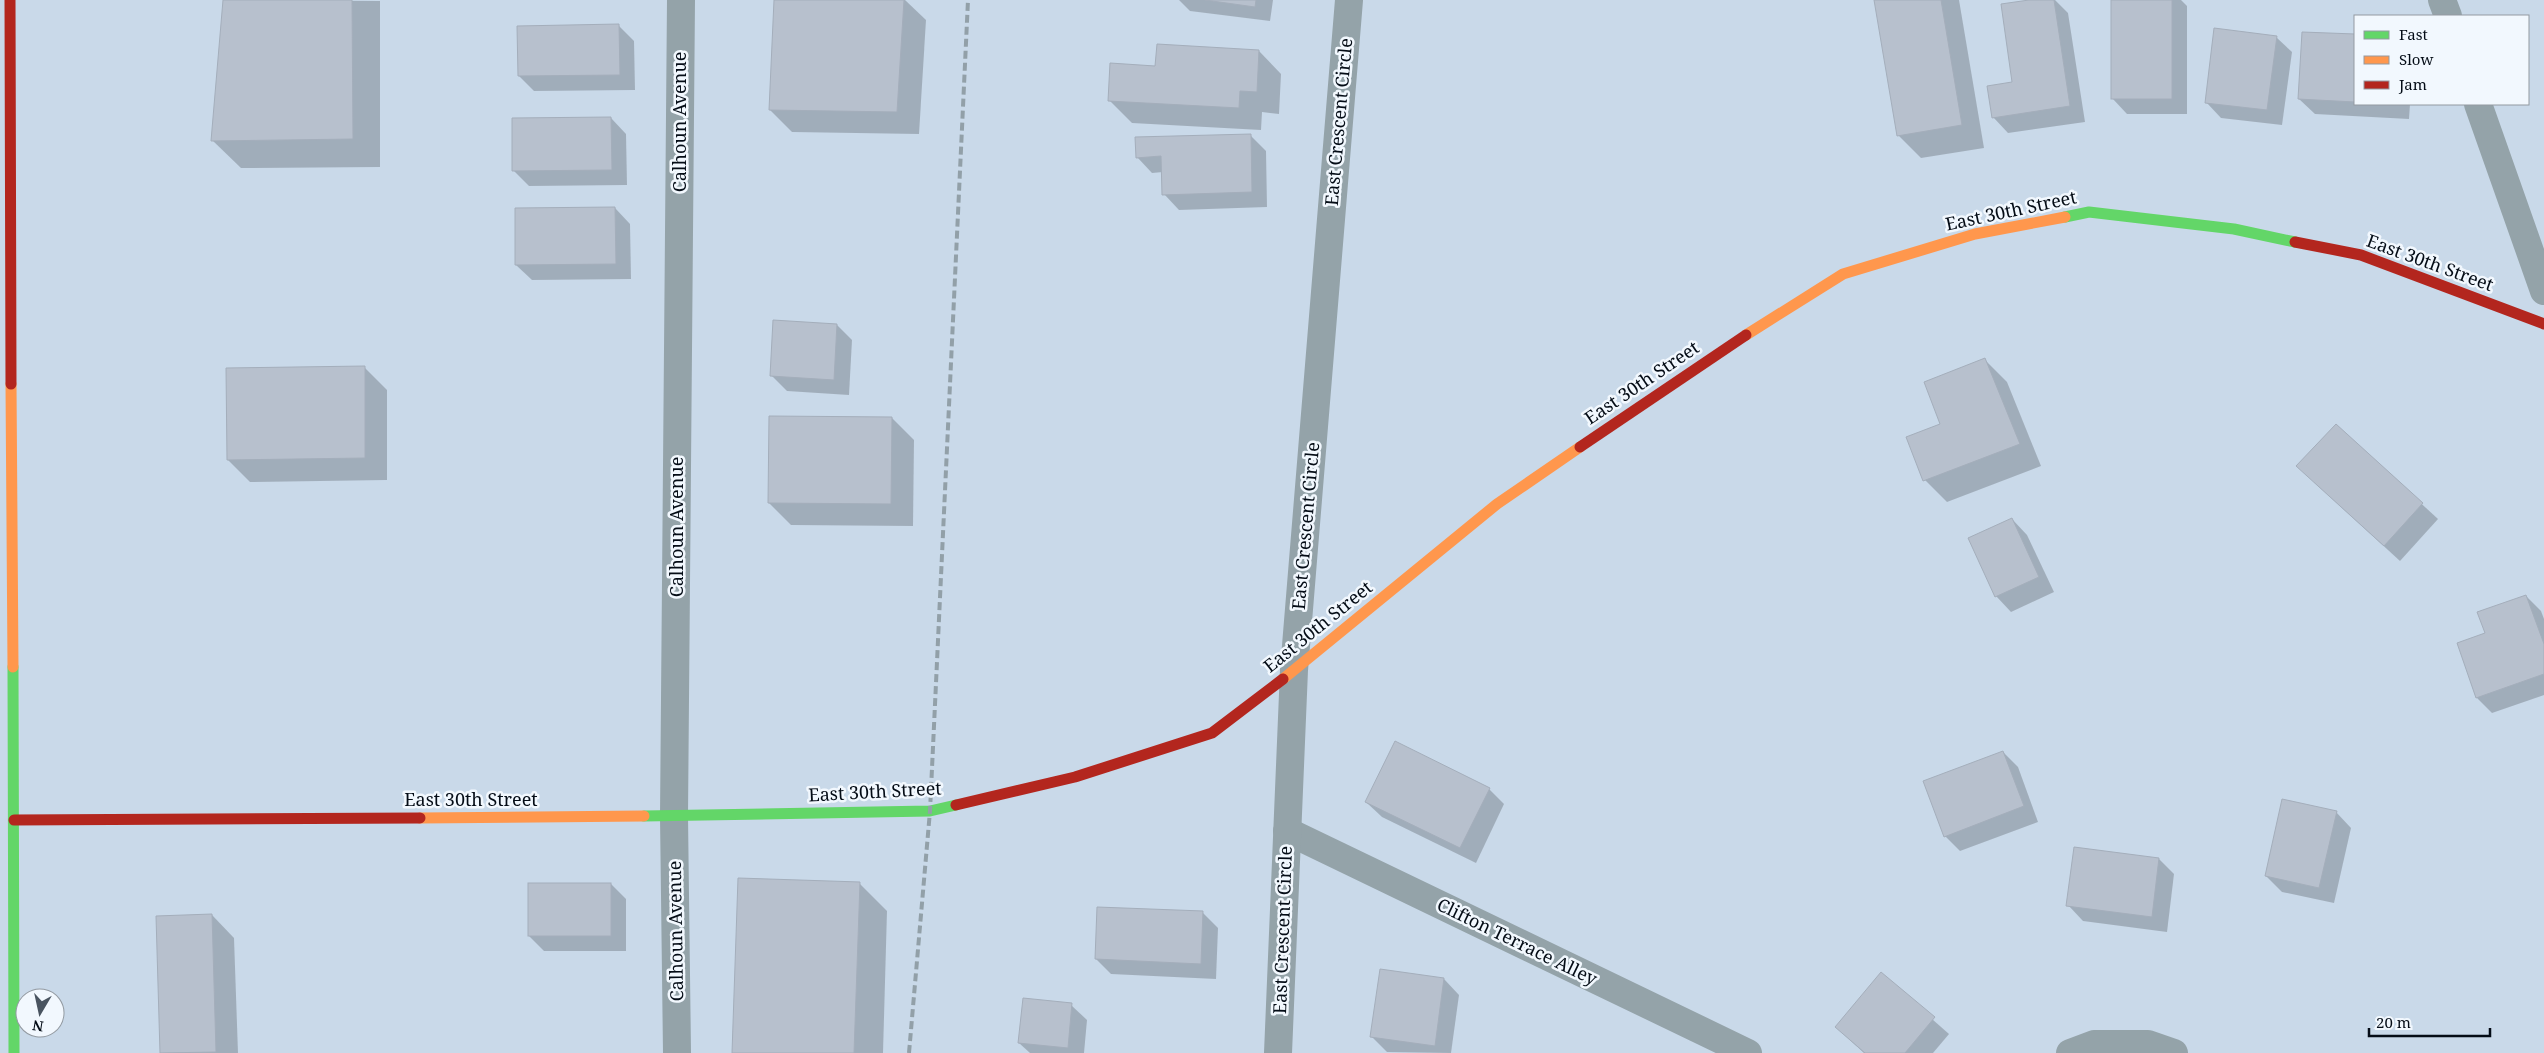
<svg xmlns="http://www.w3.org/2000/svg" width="2544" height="1053" viewBox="0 0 2544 1053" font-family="'Noto Serif',serif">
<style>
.shadow{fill:#0003}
.building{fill:#b7c0cd;stroke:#a4aebb}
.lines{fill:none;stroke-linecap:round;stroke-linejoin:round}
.street{stroke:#94a3a9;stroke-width:28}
.fast{stroke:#63d668;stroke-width:11}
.slow{stroke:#ff974d;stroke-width:11}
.jam{stroke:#b3261e;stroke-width:11}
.rail{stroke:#92a0a8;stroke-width:4;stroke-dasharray:8 4;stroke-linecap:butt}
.labels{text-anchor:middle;stroke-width:5;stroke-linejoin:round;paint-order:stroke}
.street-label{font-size:18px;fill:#040c16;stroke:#f2f8fe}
</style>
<rect width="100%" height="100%" fill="#c9d9e9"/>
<!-- shadow -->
<g class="shadow">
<polygon points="224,0 380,1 380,167 241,168 212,140"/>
<polygon points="818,0 905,0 926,20 919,134 792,132 770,110"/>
<polygon points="1179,0 1273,0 1270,21 1190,11"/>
<polygon points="1875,0 1959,0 1984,148 1921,158 1899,136"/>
<polygon points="2037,0 2055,0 2068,13 2085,122 2008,133 1993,117 2014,83"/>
<polygon points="2112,0 2181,0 2187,6 2187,114 2127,114 2112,98"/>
<polygon points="619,26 634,41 635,90 534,91 519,76"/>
<polygon points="2303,33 2355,36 2355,104 2410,104 2409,119 2315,114 2299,99"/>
<polygon points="2276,37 2292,52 2282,125 2221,118 2206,102"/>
<polygon points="1259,51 1281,74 1279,114 1262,112 1261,130 1132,123 1110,101 1157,67"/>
<polygon points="611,118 626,134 627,185 529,186 513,170"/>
<polygon points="1250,135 1266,151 1267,207 1179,210 1164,194 1163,172 1152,173 1137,157"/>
<polygon points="615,208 630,224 631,279 532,280 516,265"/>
<polygon points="837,325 852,340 849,395 787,391 771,375"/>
<polygon points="1985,360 2007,382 2041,466 1947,502 1925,480 1942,425"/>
<polygon points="364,367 387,390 387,480 250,482 228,460"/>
<polygon points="892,418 914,440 913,526 791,525 769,503"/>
<polygon points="2336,425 2438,519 2400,561 2314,482"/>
<polygon points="2012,519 2027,535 2054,592 2011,612 1996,596"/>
<polygon points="2526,596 2541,611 2544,619 2544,695 2492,713 2477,698"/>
<polygon points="2003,752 2018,767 2038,822 1960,851 1945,836"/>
<polygon points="1489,789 1504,804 1476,863 1382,817 1366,802"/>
<polygon points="2336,812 2351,828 2334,903 2282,892 2266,876"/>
<polygon points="2159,859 2174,874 2167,932 2083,921 2068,905"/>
<polygon points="859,883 887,911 883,1053 733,1053"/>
<polygon points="611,884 626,899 626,951 544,951 529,936"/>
<polygon points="1202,912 1218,928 1216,979 1111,974 1096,959"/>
<polygon points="212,915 234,938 238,1053 161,1053 157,917"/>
<polygon points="1881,974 1949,1034 1933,1053 1864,1053 1836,1027"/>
<polygon points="1444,979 1459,995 1451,1053 1387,1052 1371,1036"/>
<polygon points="1071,1005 1087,1020 1084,1053 1030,1053 1019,1043"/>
</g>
<!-- building -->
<g class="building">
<polygon points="223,0 352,0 353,139 211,141"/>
<polygon points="774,0 904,0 897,112 769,110"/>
<polygon points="1205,0 1256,0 1255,7"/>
<polygon points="1874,0 1941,0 1962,125 1897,136"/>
<polygon points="2029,0 2054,0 2070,106 1992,118 1987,86 2012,82 2001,4"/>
<rect x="2111" y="0" width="61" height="99"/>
<polygon points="619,24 620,75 518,76 517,26"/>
<polygon points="2214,28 2277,36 2267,110 2205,103"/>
<polygon points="2302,32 2355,34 2355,102 2298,99"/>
<polygon points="1157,44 1259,50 1257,92 1240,91 1239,108 1108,101 1110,63 1155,66"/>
<polygon points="611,117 612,170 512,171 512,118"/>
<polygon points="1251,134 1252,192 1162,195 1161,156 1136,158 1135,137"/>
<polygon points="615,207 616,264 515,265 515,208"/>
<polygon points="773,320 837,324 834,380 770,376"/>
<polygon points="1985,358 2020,444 1923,481 1906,437 1940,424 1924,382"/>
<polygon points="365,366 365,458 227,460 226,368"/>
<polygon points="769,416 892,417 891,504 768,503"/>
<polygon points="2336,424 2423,503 2384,546 2296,466"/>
<polygon points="2012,518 2039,577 1995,597 1968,538"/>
<polygon points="2526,595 2544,644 2544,674 2476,698 2457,643 2485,633 2477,612"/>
<polygon points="1395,741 1490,788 1460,848 1365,802"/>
<polygon points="2003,751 2024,806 1944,837 1923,781"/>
<polygon points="2282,799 2337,811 2319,888 2265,876"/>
<polygon points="2074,847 2159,858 2152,917 2066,906"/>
<polygon points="738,878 860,882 854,1053 732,1053"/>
<rect x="528" y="883" width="83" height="53"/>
<polygon points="1097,907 1203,911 1201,964 1095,959"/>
<polygon points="212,914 216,1052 160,1053 156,916"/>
<polygon points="1380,969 1444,978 1435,1046 1370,1037"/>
<polygon points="1881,972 1935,1017 1905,1053 1865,1053 1835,1027"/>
<polygon points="1023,998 1072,1003 1068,1048 1018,1043"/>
</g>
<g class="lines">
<!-- street -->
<g class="street">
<polyline points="2442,0 2448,16"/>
<polyline points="2478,104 2544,291"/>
<polyline points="1287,831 1748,1053"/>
<polyline points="677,1053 674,816 681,0"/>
<polyline points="1278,1053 1294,670 1349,0"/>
<polyline points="2070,1053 2094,1044 2148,1044 2174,1053"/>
</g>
<!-- fast -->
<g class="fast">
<polyline points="2065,217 2089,212 2234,229 2295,242"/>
<polyline points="13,667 14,1053"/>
<polyline points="644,816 930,811 956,805"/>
</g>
<!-- slow -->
<g class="slow">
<polyline points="1746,335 1843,274 1975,234 2065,217"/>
<polyline points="11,384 13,667"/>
<polyline points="1283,679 1497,504 1580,447"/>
<polyline points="420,818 644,816"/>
</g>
<!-- jam -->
<g class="jam">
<polyline points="10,0 11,384"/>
<polyline points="2295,242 2361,255 2544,324"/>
<polyline points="1580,447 1746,335"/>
<polyline points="956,805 1075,777 1212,733 1283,679"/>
<polyline points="14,820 420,818"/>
</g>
<!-- rail -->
<polyline class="rail" points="909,1053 930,811 968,0"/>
</g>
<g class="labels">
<!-- street labels -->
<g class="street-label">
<text transform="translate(680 122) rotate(-90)" y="6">Calhoun Avenue</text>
<text transform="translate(1339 122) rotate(-85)" y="6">East Crescent Circle</text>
<text transform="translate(2011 211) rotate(-12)" y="6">East 30th Street</text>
<text transform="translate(2430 263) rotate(20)" y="6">East 30th Street</text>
<text transform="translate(1642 383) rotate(-34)" y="6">East 30th Street</text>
<text transform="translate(1306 526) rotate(-85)" y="6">East Crescent Circle</text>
<text transform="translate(677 527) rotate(-90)" y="6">Calhoun Avenue</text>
<text transform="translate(1318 627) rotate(-39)" y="6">East 30th Street</text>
<text transform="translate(875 792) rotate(-3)" y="6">East 30th Street</text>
<text x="471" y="806">East 30th Street</text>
<text transform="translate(1283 930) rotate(-88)" y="6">East Crescent Circle</text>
<text transform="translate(676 931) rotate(-91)" y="6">Calhoun Avenue</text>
<text transform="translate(1517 942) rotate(26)" y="6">Clifton Terrace Alley</text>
</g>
</g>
<!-- legend -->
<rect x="2354" y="15" width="175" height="90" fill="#f2f8fe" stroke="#939aa1"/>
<rect x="2364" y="31" width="25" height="8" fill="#63d668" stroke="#939aa1"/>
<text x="2399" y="40" font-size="15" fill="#040c16">Fast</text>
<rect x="2364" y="56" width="25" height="8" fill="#ff974d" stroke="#939aa1"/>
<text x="2399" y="65" font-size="15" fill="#040c16">Slow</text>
<rect x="2364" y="81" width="25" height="8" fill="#b3261e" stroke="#939aa1"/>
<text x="2399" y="90" font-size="15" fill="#040c16">Jam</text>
<!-- north arrow -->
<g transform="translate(40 1013) rotate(189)"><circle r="24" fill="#f2f8fe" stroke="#939aa1"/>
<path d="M0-4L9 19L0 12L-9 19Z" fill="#495460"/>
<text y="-8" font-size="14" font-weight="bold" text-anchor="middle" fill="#040c16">N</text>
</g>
<!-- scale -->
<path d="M2369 1028v8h121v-8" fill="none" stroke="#040c16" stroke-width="2.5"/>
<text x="2376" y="1028" font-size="15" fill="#040c16" stroke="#f2f8fe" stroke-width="4" paint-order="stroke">20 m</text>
</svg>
